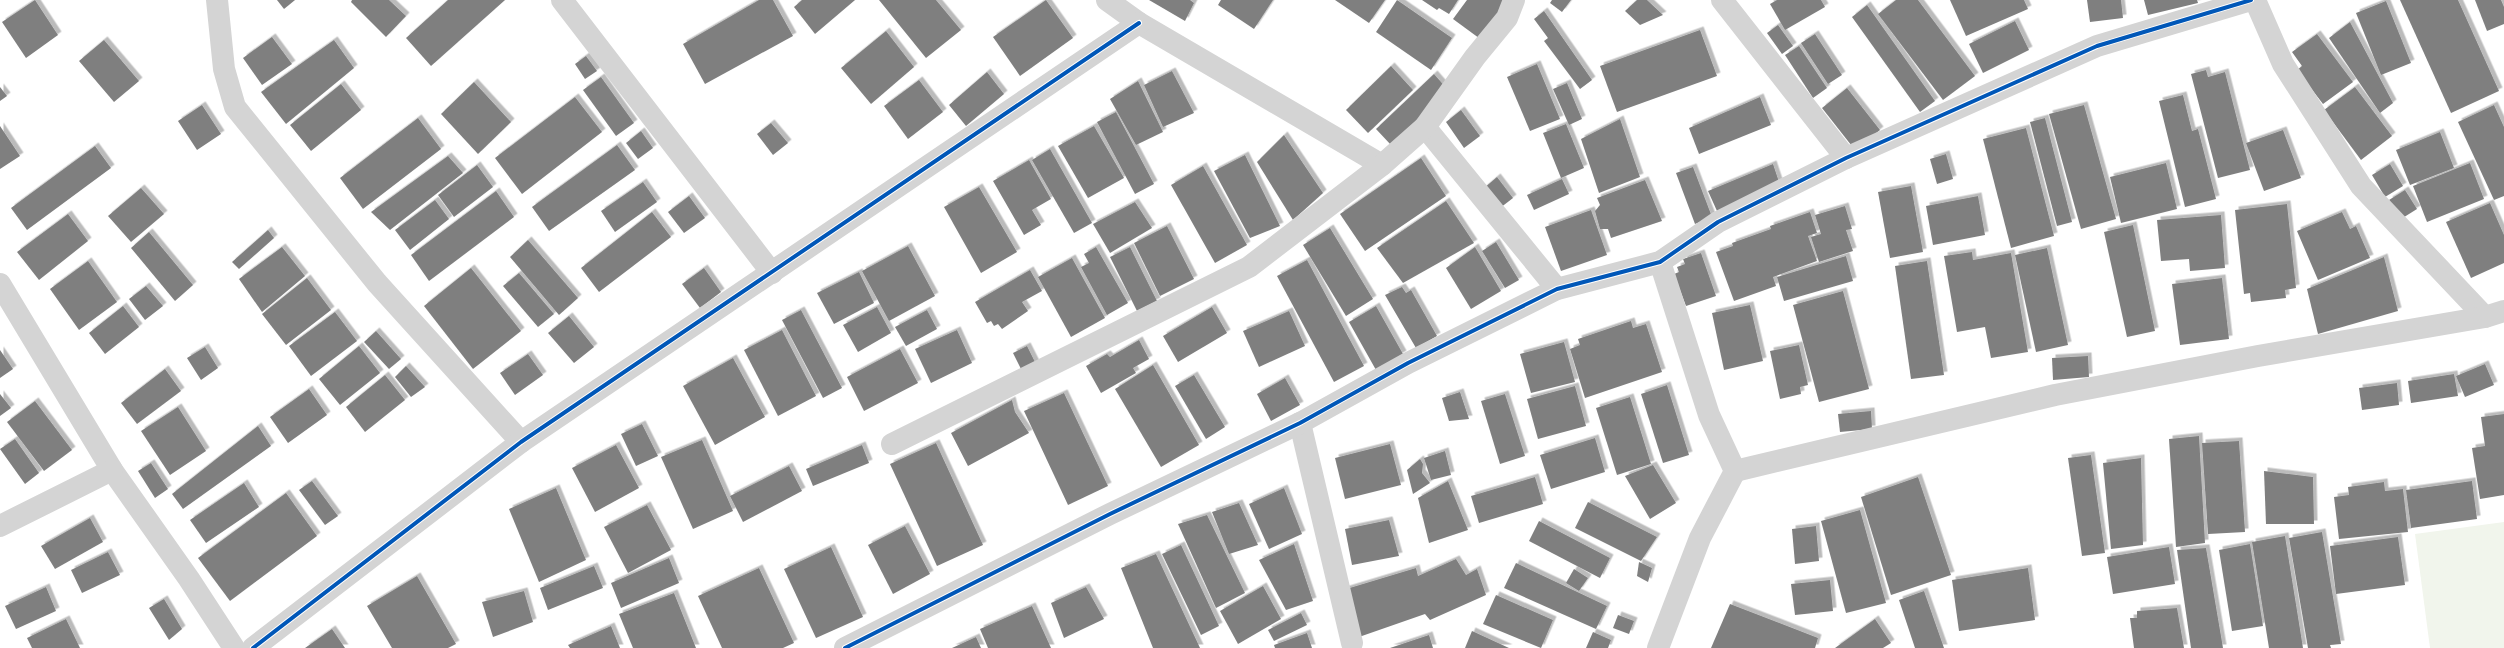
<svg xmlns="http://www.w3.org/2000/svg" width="2504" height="648" viewBox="0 0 2504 648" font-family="Helvetica,sans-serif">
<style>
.green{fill:#f1f5ec}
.building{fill:#7f7f7f;filter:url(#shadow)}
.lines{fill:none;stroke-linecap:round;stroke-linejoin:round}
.street{stroke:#d4d4d4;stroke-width:22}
.cycleway-casing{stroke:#fff;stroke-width:6}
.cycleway{stroke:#0057b8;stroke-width:4}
</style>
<defs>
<filter id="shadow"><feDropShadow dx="3.5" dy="-3.5" stdDeviation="0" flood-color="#0004"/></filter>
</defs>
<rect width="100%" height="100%" fill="#fff"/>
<!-- green -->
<polygon class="green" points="2504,522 2504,648 2430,648 2415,534"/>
<!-- building -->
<g class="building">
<polygon points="35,0 58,35 26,58 2,22"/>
<polygon points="277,0 295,0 284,9"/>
<polygon points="352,0 389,0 406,16 386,37 351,2"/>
<polygon points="448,0 505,0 431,66 406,38"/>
<polygon points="759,0 773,0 793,36 705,84 683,44"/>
<polygon points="802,0 855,0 815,34 794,7"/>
<polygon points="879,0 936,0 961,30 926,58"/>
<polygon points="1046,0 1073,38 1020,76 993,37"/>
<polygon points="1149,0 1190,0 1194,3 1185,21"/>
<polygon points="1221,0 1273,0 1254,29 1218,5"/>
<polygon points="1335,0 1385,0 1369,23"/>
<polygon points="1397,0 1452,38 1431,70 1376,32"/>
<polygon points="1422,0 1458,0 1449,14 1439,8 1437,10"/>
<polygon points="1467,0 1507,0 1483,41 1453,19"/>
<polygon points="1552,0 1571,0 1562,12 1550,3"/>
<polygon points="1637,0 1647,0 1663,15 1640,25 1625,11"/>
<polygon points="1777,0 1821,0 1825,7 1785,30 1770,4"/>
<polygon points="1896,0 1918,0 1975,76 1943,100 1878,14"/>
<polygon points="1950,0 2024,0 2028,9 1966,36"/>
<polygon points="2087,0 2121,0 2123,18 2090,22"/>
<polygon points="2144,0 2197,0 2198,3 2148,15"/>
<polygon points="2400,0 2458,0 2499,91 2451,113"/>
<polygon points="2475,0 2501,0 2504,7 2504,24 2487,31"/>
<polygon points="2386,1 2411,63 2381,75 2356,13"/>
<polygon points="1867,5 1935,101 1920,112 1852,17"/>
<polygon points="1544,11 1592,80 1580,89 1544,41 1548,38 1534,19"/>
<polygon points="2015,21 2029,50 1983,73 1969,44"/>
<polygon points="2350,22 2393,103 2380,113 2329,38"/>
<polygon points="1778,25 1793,46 1782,54 1767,33"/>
<polygon points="1700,30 1717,76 1617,112 1600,66"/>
<polygon points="886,31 914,67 871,104 841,68"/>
<polygon points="1815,34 1842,75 1828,84 1801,43"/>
<polygon points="2317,34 2353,82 2323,104 2297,70 2302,66 2292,52"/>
<polygon points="272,37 292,64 262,85 243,58"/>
<polygon points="104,40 139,81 114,102 79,61"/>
<polygon points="334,40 354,68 286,124 261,92"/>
<polygon points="1799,46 1827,88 1813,98 1785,55"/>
<polygon points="586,56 597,71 585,79 575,64"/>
<polygon points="1537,64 1560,119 1530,131 1507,77"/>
<polygon points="1391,66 1413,90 1368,133 1346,110"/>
<polygon points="2206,70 2208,77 2225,72 2250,170 2218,178 2191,74"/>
<polygon points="1172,71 1194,113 1163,127 1144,85"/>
<polygon points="987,72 1004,94 966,126 949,105"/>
<polygon points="1434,74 1448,90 1391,145 1376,129"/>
<polygon points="601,77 634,123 616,136 583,90"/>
<polygon points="919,80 943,112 908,139 884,106"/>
<polygon points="1138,81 1163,132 1136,145 1110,99"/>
<polygon points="474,82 511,122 478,154 441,114"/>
<polygon points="1567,83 1582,119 1569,125 1553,89"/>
<polygon points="341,84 361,110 311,151 290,125"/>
<polygon points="0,87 7,96 0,101"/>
<polygon points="2355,87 2392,136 2361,160 2324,110"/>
<polygon points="1847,88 1880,130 1855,150 1822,108"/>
<polygon points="2183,95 2192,131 2198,129 2216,199 2185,207 2159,101"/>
<polygon points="575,97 602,132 522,194 495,158"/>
<polygon points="1760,97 1771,125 1699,154 1689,128"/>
<polygon points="202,105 221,134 197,150 178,121"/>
<polygon points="2084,105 2116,219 2081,229 2049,114"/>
<polygon points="2494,105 2504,127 2504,196 2494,200 2458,122"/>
<polygon points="1461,110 1480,136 1464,148 1446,122"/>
<polygon points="1116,112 1154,184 1135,194 1097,122"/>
<polygon points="418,118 441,149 363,209 340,178"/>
<polygon points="2045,118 2072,222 2057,226 2030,122"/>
<polygon points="1620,119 1640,177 1599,193 1581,139"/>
<polygon points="771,123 788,143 773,155 757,134"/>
<polygon points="1566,124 1584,168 1561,178 1543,133"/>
<polygon points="0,126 20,156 0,169"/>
<polygon points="1094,126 1124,178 1088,198 1058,146"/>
<polygon points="2026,128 2054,236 2011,248 1983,139"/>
<polygon points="2283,130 2301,178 2264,191 2246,143"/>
<polygon points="641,131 653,148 638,159 626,143"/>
<polygon points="2440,132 2454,168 2410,185 2396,150"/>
<polygon points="1284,135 1323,193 1293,220 1257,162"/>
<polygon points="617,145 635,170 549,231 532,207"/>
<polygon points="95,146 111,168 27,230 11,208"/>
<polygon points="1050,149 1092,223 1074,233 1032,160"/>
<polygon points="1946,154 1953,179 1937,184 1930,159"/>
<polygon points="1245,155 1280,226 1250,238 1214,171"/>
<polygon points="448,156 463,173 390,230 371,212"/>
<polygon points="1421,158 1446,196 1365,251 1340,214"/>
<polygon points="1029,160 1051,199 1032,210 1041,225 1024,235 993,181"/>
<polygon points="2166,163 2177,209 2121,223 2110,177"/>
<polygon points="2470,163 2484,199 2427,222 2413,186"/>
<polygon points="1773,164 1781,188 1717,211 1708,191"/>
<polygon points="2390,164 2403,186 2385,197 2372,175"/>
<polygon points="477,165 493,187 454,217 438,195"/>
<polygon points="1203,166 1247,245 1215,263 1171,185"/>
<polygon points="1693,167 1712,217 1695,224 1676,173"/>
<polygon points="1497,177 1513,198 1500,208 1483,189"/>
<polygon points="1562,179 1569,194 1534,210 1527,195"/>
<polygon points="1645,180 1662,221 1611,238 1608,229 1600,229 1595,211 1600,205 1597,198"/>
<polygon points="643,182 657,202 615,232 601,211"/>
<polygon points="1911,186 1923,252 1890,258 1878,192"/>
<polygon points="979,187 1017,252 981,273 944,207"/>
<polygon points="141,188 164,214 131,242 108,216"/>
<polygon points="2405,190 2417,209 2401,219 2389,200"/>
<polygon points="496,191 514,217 429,281 411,255"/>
<polygon points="689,196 705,218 684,233 668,212"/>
<polygon points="1978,196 1985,235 1933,245 1926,206"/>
<polygon points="435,200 449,219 410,250 395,230"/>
<polygon points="1446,201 1474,243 1403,283 1377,248"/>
<polygon points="1135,202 1152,228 1110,253 1093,224"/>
<polygon points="2490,203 2504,235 2504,263 2471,278 2446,222"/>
<polygon points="2287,204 2296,288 2285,290 2286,298 2251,302 2250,293 2244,294 2235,210"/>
<polygon points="1845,206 1852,229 1846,230 1853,251 1819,262 1811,237 1821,234 1815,215"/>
<polygon points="1591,210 1607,255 1561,271 1545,227"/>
<polygon points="652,212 671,237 599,292 581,268"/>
<polygon points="1810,212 1817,233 1808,236 1817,261 1773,277 1776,286 1734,301 1716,252 1733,246 1732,243 1771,229 1770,226"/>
<polygon points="2342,212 2350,229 2356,226 2370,258 2318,280 2297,231"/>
<polygon points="68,214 88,241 39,280 17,252"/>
<polygon points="2221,215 2225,268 2190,271 2189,259 2161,261 2157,220"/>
<polygon points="2133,225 2155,331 2127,337 2104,232"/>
<polygon points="1167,226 1194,279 1160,296 1134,243"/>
<polygon points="1330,228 1373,299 1346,316 1303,245"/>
<polygon points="268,230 274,238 239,269 232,262"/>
<polygon points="149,232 193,285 175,301 131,248"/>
<polygon points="528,240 578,298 559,315 510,257"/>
<polygon points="1496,242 1519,280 1505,288 1482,251"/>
<polygon points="908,246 935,296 889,321 862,271"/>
<polygon points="282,247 305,276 262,312 239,279"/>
<polygon points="1096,247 1128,303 1107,315 1081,267 1089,263 1084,254"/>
<polygon points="1130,247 1157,301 1137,311 1110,257"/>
<polygon points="1475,247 1501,291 1471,309 1446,268"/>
<polygon points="2047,248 2068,345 2036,352 2015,255"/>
<polygon points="1972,252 1973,260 2011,253 2028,352 1991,358 1985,327 1957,332 1944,256"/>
<polygon points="1701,253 1716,296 1686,306 1674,274 1679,272 1677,267 1685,264 1683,259"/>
<polygon points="1846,256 1853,281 1784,301 1777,277"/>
<polygon points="2384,257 2398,311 2318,334 2307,289"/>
<polygon points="1072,258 1105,318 1071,337 1038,277"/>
<polygon points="1307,260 1364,366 1334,382 1277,276"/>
<polygon points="88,261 117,302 79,330 50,289"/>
<polygon points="1927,261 1944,375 1911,379 1895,266"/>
<polygon points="471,268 521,331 473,369 424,306"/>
<polygon points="704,268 721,292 700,308 682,284"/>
<polygon points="1030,270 1042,291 1022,302 1028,311 1002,329 998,324 994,326 991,321 987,323 975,302"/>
<polygon points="859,272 874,303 834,324 817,293"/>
<polygon points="519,273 554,314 538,327 503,286"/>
<polygon points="307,278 331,310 286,345 262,314"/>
<polygon points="2222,278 2229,339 2180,345 2172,284"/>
<polygon points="146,286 163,306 145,320 129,299"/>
<polygon points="1402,287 1406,293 1411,290 1437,336 1416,348 1385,295"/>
<polygon points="1843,291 1869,389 1819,402 1793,305"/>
<polygon points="1750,305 1763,361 1724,370 1712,313"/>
<polygon points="123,306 139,327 105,354 89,333"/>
<polygon points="1376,306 1403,354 1376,370 1349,322"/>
<polygon points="877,307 891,333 858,352 843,325"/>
<polygon points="1212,307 1227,333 1178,362 1163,336"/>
<polygon points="801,310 842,388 823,398 782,320"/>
<polygon points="927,310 937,329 906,346 895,327"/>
<polygon points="1289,311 1305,346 1259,367 1243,331"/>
<polygon points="335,312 357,341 311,376 289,346"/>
<polygon points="569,316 594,347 574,363 548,333"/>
<polygon points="1631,321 1633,328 1646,324 1662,372 1585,398 1570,349 1580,345 1578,339"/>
<polygon points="782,330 816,396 778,416 744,350"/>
<polygon points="957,330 972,363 931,383 915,349"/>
<polygon points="376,331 401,359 389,369 364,342"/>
<polygon points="1139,340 1149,359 1133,368 1136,373 1101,393 1086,366 1107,354 1110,357"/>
<polygon points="1564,342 1575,382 1531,393 1520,354"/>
<polygon points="1799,345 1808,385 1800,387 1801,394 1780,399 1770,351"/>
<polygon points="359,346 380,373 340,405 319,379"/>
<polygon points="1027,346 1037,366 1023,373 1013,353"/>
<polygon points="205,347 218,368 201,380 187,358"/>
<polygon points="900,349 918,383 864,411 847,377"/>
<polygon points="0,350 13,369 0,378"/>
<polygon points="528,354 543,375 515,395 500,373"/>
<polygon points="2088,356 2089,377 2053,380 2052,358"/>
<polygon points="733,358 765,417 715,445 683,386"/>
<polygon points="2485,364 2494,385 2465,397 2456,376"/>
<polygon points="1153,365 1199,445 1161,467 1115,389"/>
<polygon points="406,366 425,387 411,397 395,377"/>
<polygon points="165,369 181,391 137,424 121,403"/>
<polygon points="2454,374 2458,396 2411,403 2408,381"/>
<polygon points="385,375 405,400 365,432 346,407"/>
<polygon points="1194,375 1225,427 1206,439 1175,386"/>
<polygon points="1285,378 1300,405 1271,421 1257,394"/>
<polygon points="2397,383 2399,405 2362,410 2359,388"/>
<polygon points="1667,385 1689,455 1663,463 1641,394"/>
<polygon points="1575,386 1586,426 1538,439 1527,399"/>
<polygon points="309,389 327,415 288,443 270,417"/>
<polygon points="1460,392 1469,419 1449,421 1442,398"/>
<polygon points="1064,393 1108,486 1068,505 1024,411"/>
<polygon points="0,394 11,408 0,416"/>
<polygon points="1505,394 1525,456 1500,464 1481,401"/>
<polygon points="1630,397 1651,464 1617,475 1596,408"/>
<polygon points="1012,400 1015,412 1029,433 968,466 951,433"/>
<polygon points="35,401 72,450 44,471 7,422"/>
<polygon points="178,407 206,451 170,475 141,431"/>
<polygon points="1871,411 1872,429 1840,432 1838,414"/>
<polygon points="2504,414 2504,495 2480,499 2472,448 2485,446 2481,417"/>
<polygon points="642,424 658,456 636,466 621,434"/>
<polygon points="258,426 271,446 183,509 172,494"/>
<polygon points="2199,436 2205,543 2176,547 2169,439"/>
<polygon points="1595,438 1605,472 1551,489 1540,455"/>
<polygon points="15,439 39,473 25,484 0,449"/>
<polygon points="702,440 733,511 693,529 661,457"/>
<polygon points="2239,441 2245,532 2208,534 2202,443"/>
<polygon points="936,443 983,545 937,566 890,464"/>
<polygon points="1390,444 1401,485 1345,499 1335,458"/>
<polygon points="616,445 639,488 595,512 572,468"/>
<polygon points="862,445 869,463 813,486 806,469"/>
<polygon points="1445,451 1451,475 1431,480 1424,458"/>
<polygon points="2091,455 2105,553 2082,556 2068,458"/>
<polygon points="2141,458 2143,545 2111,549 2103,463"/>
<polygon points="1420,459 1423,464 1422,473 1430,483 1413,494 1407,470"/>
<polygon points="151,463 168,489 155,498 138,471"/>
<polygon points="1653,465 1676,503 1650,519 1625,476"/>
<polygon points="789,466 802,491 743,522 730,496"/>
<polygon points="2264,471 2313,477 2314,524 2266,524"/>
<polygon points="1535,477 1543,504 1479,523 1471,496"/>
<polygon points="1918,477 1951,575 1891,595 1861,497"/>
<polygon points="312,481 338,516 325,525 299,490"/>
<polygon points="1448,481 1468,530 1429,543 1418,498"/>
<polygon points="2472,481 2477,519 2411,528 2406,490"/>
<polygon points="2384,482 2385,491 2403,489 2408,532 2339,539 2334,497 2349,495 2348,487"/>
<polygon points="244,483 259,507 206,543 190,520"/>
<polygon points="556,488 586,560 539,582 509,509"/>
<polygon points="1284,488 1302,534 1269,549 1249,504"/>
<polygon points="286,493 317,536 230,601 198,558"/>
<polygon points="1588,502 1657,537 1641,561 1575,528"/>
<polygon points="1239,503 1258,545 1229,554 1212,512"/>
<polygon points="647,505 671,550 628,573 604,527"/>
<polygon points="1860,510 1886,603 1846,613 1821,521"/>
<polygon points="1207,515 1245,593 1216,608 1178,524"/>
<polygon points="90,518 103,542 55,569 41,546"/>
<polygon points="1389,520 1399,556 1352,565 1345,529"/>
<polygon points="1539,521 1610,558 1600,578 1529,541"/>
<polygon points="905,526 930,574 893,594 868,545"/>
<polygon points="1816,526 1819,561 1795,564 1792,529"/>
<polygon points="2322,532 2341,644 2330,645 2331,648 2308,648 2289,538"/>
<polygon points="2285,536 2303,648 2269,648 2252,542"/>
<polygon points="2398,537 2405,585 2336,594 2330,546"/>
<polygon points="1294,544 1313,601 1286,610 1259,560"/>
<polygon points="2250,544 2263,626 2232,631 2219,550"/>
<polygon points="1181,545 1219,626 1201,635 1162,554"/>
<polygon points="831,547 863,617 816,638 784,569"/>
<polygon points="2169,547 2175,584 2113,594 2107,557"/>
<polygon points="2206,548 2223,648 2191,648 2177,550"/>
<polygon points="108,552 120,575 82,593 71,570"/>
<polygon points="1156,554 1200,648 1153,648 1121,568"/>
<polygon points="669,558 679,583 621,608 611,583"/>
<polygon points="1456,559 1466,575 1477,569 1486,595 1430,620 1425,614 1359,637 1343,590 1416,568 1418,576"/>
<polygon points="1639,562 1652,568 1648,582 1637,576"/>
<polygon points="1516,563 1607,606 1596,629 1504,588"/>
<polygon points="594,566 603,588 548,610 540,588"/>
<polygon points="759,568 794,643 783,648 722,648 698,596"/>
<polygon points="2028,568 2035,620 1959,631 1952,580"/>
<polygon points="1574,569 1588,578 1579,591 1566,583"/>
<polygon points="417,576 456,644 448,648 392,648 367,606"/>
<polygon points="1830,580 1833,611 1795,615 1791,584"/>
<polygon points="1263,586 1281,619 1238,644 1220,611"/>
<polygon points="46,587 56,611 16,629 5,606"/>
<polygon points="1086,587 1104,619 1064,638 1051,603"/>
<polygon points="524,591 533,622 493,637 482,602"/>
<polygon points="1924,591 1944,648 1915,648 1899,600"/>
<polygon points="674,593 696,648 633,648 619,614"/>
<polygon points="1496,595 1553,620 1541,648 1483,624"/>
<polygon points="164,599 182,629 169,640 149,608"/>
<polygon points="1730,604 1818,638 1815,648 1711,648"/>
<polygon points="1032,606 1051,648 988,648 980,629"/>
<polygon points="2177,608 2184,648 2134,648 2130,618 2137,618 2137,611"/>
<polygon points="1301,613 1307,625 1274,641 1268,630"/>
<polygon points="1618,615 1634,621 1629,634 1613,628"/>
<polygon points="66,619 80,648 32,648 27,638"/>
<polygon points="1875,619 1891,643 1883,648 1835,648"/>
<polygon points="611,626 620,648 570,648 568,645"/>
<polygon points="332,629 345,648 305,648"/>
<polygon points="1472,631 1509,648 1465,648"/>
<polygon points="1593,632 1611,640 1608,648 1586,648"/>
<polygon points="1307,633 1312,648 1275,648 1274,645"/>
<polygon points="1429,635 1433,648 1390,648"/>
<polygon points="976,637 981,648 952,648"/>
</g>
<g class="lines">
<!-- street -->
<g class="street">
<polyline points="217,0 224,69 235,107 377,283 521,442"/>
<polyline points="562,0 772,273"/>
<polyline points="1107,0 1139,23 1382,165"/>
<polyline points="1722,0 1846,158"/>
<polyline points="2255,0 2283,64 2361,186 2485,317"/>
<polyline points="1425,127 1557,289"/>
<polyline points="0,284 112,470 189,579 234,648"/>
<polyline points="1300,423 1352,643"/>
<polyline points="892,444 1249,267 1382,165 1425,127 1475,57 1507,18 1514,0"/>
<polyline points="1735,471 2055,395 2258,356 2485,317 2504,311"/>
<polyline points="0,526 112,470"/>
<polyline points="253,648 521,442 1139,23"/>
<polyline points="845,648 1110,514 1300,423 1408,363 1557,289 1660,262 1718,222 1846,158 2097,46 2251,0"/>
<polyline points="1658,648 1700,538 1735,471 1709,415 1660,262"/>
</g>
<!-- cycleway casing -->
<g class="cycleway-casing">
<g id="cycleway">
<polyline points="253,648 521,442 1139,23"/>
<polyline points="845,648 1110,514 1300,423 1408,363 1557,289 1660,262 1718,222 1846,158 2097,46 2251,0"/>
</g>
</g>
<!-- cycleway -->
<use href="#cycleway" class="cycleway"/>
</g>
</svg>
